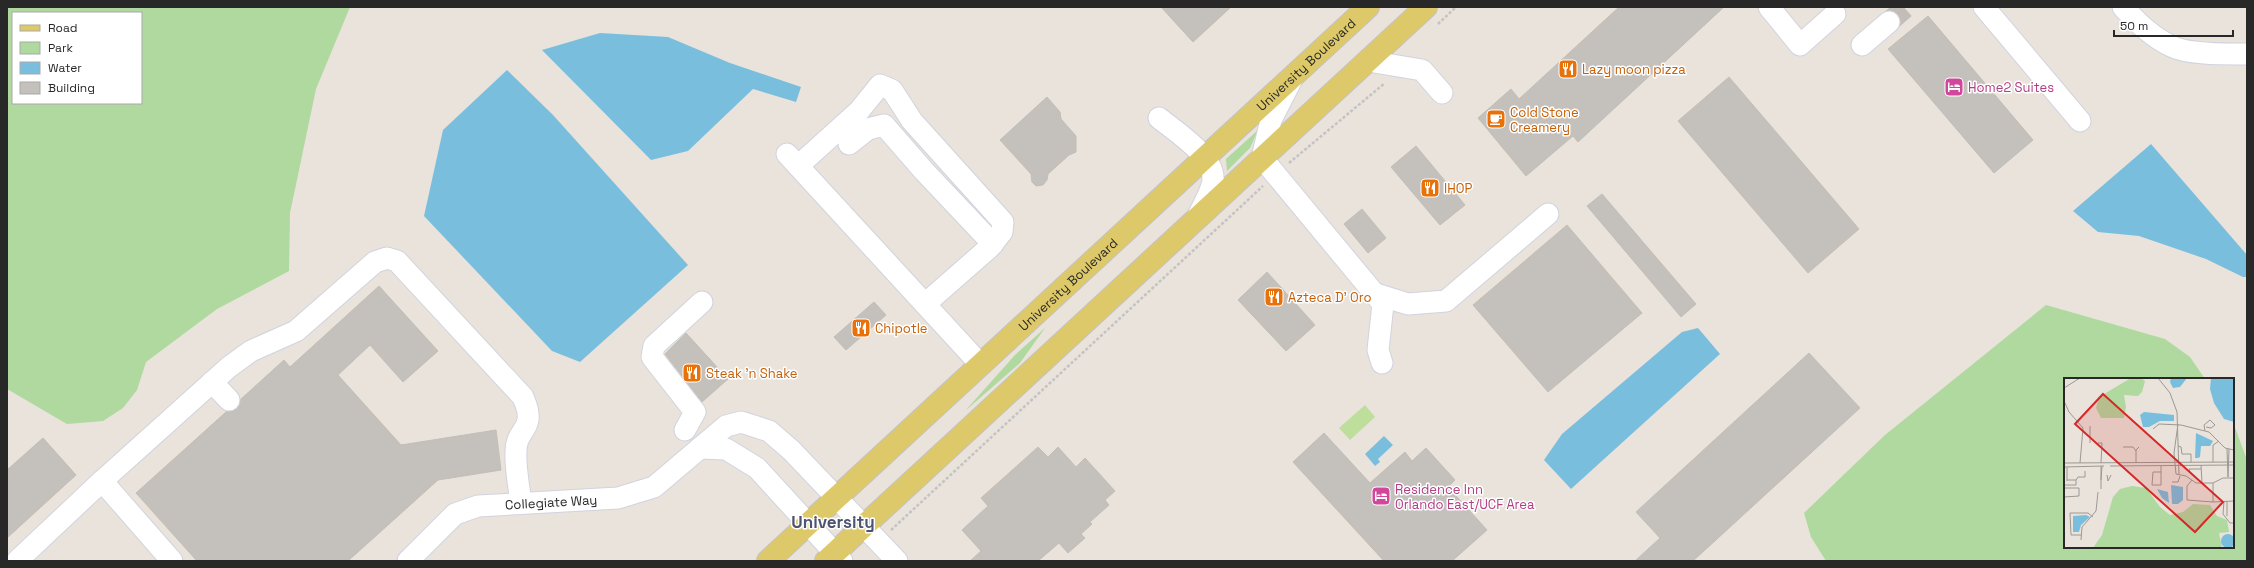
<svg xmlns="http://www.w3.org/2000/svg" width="2254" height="568" viewBox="0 0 2254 568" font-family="'Space Grotesk',sans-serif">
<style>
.green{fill:#afd99e;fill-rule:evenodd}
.pitch{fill:#bedf9b}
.water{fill:#7abede}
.building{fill:#c4c0bb;stroke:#c3bfb5}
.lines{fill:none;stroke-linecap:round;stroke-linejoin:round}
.minor-tunnel{stroke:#c2beb7;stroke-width:21;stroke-dasharray:21 10;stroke-linecap:butt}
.minor-casing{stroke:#d1d3df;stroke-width:23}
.major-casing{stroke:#c3c3c3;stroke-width:24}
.path{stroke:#c3c3c3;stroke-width:2.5;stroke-dasharray:3 2;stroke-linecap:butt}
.minor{stroke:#fff;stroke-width:21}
.major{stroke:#dec96a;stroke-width:22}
.labels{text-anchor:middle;stroke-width:3;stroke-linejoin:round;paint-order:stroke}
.street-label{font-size:13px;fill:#282828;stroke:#fff}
.food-label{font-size:13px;fill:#c56008;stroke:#fff;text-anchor:start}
.hotel-label{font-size:13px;fill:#b23c85;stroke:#fff;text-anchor:start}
.district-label{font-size:17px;font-weight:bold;fill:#4e5372;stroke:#fff}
.inset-road{fill:none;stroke:#9c9893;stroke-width:1}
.view{fill:#d62828;fill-opacity:0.15;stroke:#d62828;stroke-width:2}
.inset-edge{fill:none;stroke:#282828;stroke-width:2}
</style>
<rect width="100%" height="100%" fill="#e9e3db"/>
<!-- green -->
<g class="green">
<path d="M7 7H350L316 89 290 213 289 271 217 309 146 362 137 390 123 408 103 421 67 424 7 389ZM13 13H141V103H13Z"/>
<polygon points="1258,130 1250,148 1227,171 1226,159"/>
<polygon points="2046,305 2165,339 2190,357 2205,379 2065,379 2065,547 2233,547 2233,422 2247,460 2247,561 1826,561 1811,537 1804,513 1885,435"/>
<polygon points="1045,328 1020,363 965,411 1015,355"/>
</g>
<!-- pitch -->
<polygon class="pitch" points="1365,405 1375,417 1350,440 1339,428"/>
<!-- water -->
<g class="water">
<polygon points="600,33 668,37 730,63 801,87 796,102 753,89 688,151 651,160 542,50"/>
<polygon points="507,70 553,115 688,265 580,362 552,351 424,216 443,130"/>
<polygon points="2151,144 2247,255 2247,277 2243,277 2206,259 2139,236 2098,232 2073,211"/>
<polygon points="1698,328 1720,354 1571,489 1544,460 1562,434 1682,332"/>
<polygon points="1384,436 1393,445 1378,459 1380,462 1375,466 1365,454"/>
</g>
<!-- building -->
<g class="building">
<polygon points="1161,7 1231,7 1193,42"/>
<polygon points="1619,7 1724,7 1578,142 1573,136 1526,176 1478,118 1511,89 1519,99"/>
<polygon points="1928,16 2033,140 1994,173 1888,49"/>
<polygon points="1729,77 1859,229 1808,273 1678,121"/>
<polygon points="1047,97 1060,112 1061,119 1076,136 1076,152 1069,155 1048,174 1047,180 1043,185 1036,186 1032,182 1031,174 1000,140"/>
<polygon points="1416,146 1465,205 1440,225 1391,167"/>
<polygon points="1602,194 1696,304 1681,317 1587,206"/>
<polygon points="1362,209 1386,238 1368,253 1344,224"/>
<polygon points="1567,225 1642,313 1548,392 1473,305"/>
<polygon points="1267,272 1315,325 1286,351 1238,300"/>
<polygon points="379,286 438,351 403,382 370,345 338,375 401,445 496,430 501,470 438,480 348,561 197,561 136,493 226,412 237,409 241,399 284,360 290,367"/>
<polygon points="874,302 886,315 846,350 834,337"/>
<polygon points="686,333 728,379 702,402 665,354"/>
<polygon points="1809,353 1860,408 1693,561 1635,561 1660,538 1636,512"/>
<polygon points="1324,433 1370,483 1405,452 1412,461 1426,448 1455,480 1448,487 1487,530 1452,561 1384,561 1293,462"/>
<polygon points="43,438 76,475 7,538 7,470"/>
<polygon points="1038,447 1048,457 1058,447 1076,467 1085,458 1115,491 1105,500 1109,505 1090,522 1092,524 1081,534 1085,538 1068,553 1059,543 1038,561 970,561 981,551 962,530 988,506 981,498"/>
</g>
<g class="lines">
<!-- minor-tunnel -->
<polyline class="minor-tunnel" points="1889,22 1906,7"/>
<!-- minor casing -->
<g class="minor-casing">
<g id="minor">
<polyline points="1769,7 1800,45 1835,14"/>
<polyline points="1984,7 2080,121"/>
<path d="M2123 7C2137 22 2152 37 2171 46 2188 55 2227 54 2247 54"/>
<polyline points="1862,45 1889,22"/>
<polyline points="1368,61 1422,70 1442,93"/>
<polyline points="1292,79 1271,120 1262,158 1383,304 1378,350 1382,363"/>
<path d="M1159 118C1176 132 1216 157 1213 181 1211 193 1202 207 1197 218"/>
<polyline points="849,144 868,129 884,125 924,171 993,244"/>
<polyline points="787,154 980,364"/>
<polyline points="798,166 859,111 880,85 892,90 912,121 1003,222 1002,232 990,247 925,304"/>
<polyline points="1376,294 1408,304 1446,301 1548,214"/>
<polyline points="212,382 229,400"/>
<polyline points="685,430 695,412 652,357 654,346 702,302"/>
<polyline points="700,448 726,449 757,468 842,561"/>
<path d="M102 481 229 367 251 351 296 331 375 262 387 258 397 261 523 397C538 431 516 427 516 451 515 468 519 486 521 503"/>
<polyline points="17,561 102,481 172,561"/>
<path id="s1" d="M408 561 455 514 478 506 618 498 654 487 726 426 741 422 769 431 791 450 897 561"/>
</g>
</g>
<!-- major casing -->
<g class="major-casing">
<g id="major">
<path id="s2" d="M768 561 1368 7"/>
<polyline points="826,561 1426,7"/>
</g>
</g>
<!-- path -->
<g class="path">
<polyline points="1438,24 1456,7"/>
<polyline points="1289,163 1385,83"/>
<polyline points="891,530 1263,186"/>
</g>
<!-- minor -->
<use href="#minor" class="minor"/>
<!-- major -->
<use href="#major" class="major"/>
</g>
<!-- icons -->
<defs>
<g id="restaurant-square" transform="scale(1)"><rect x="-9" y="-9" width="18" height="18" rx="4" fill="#e8710a" stroke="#fff"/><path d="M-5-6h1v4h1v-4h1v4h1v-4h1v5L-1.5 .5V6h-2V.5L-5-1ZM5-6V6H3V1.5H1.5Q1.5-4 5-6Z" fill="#fff"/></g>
<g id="hotel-square" transform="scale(1)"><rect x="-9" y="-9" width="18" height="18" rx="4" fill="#d1479c" stroke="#fff"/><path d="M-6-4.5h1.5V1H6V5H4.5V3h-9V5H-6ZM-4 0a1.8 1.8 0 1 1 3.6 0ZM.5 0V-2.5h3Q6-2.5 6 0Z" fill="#fff"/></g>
<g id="cafe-square" transform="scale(1)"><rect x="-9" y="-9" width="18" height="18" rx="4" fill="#e8710a" stroke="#fff"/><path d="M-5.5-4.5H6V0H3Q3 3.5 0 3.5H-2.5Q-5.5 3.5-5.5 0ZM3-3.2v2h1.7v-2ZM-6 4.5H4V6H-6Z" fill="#fff"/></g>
</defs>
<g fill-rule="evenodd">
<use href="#restaurant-square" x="1568" y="69"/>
<use href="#hotel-square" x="1954" y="87"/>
<use href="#cafe-square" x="1496" y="119"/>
<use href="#restaurant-square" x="1430" y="188"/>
<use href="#restaurant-square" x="1274" y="297"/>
<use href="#restaurant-square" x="861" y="328"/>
<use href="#restaurant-square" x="692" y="373"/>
<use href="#hotel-square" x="1381" y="496"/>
</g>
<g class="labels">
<!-- street labels -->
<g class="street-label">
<text dy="5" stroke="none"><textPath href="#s2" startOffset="732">University Boulevard</textPath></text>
<text dy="5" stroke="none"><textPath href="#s2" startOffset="408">University Boulevard</textPath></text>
<text dy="5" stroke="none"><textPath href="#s1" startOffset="164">Collegiate Way</textPath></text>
</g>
<!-- food labels -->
<g class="food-label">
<text x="1582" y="74">Lazy moon pizza</text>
<text x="1510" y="117">Cold Stone<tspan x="1510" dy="15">Creamery</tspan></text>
<text x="1444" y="193">IHOP</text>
<text x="1288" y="302">Azteca D' Oro</text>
<text x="875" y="333">Chipotle</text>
<text x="706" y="378">Steak 'n Shake</text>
</g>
<!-- hotel labels -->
<g class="hotel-label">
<text x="1968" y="92">Home2 Suites</text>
<text x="1395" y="494">Residence Inn<tspan x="1395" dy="15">Orlando East/UCF Area</tspan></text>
</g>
<!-- district labels -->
<g class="district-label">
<text x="833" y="528">University</text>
</g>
</g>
<!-- overview -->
<g transform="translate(2064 378)">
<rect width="170" height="170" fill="#e9e3db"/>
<path d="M67 0H77L81 3 78 14 74 18 60 17 62 29 60 40H37L32 30 35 19ZM68 108 82 110 96 129 106 137 119 134 129 126 146 127 153 138 163 142 165 154 155 155 158 170H29L38 157 49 119 56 111Z" fill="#afd99e"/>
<path d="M107 0H123L116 9 109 10 106 4ZM147 0H170V44L160 41 150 25 146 11ZM80 34 110 37V43H96L85 49H79L76 37ZM132 55 149 63 146 68H137L136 79 134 80H131ZM107 107 119 109V122L114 126H108ZM93 111 104 114 105 125 98 120ZM22 137 26 139 17 147 15 154H9V138ZM157 163a7 7 0 1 1 14 0a7 7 0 1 1-14 0Z" fill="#7abede"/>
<path class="inset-road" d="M94 0 106 15 113 34 115 96M0 10 16 0M0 23 5 34 19 50 16 85M114 46 110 75 112 96 122 98 132 105H149L159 100H170M89 51 95 46 117 47 145 54 161 70 170 72M141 53 140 47 146 42 151 47 147 50 142 49M26 65V48M34 65H38L37 85M114 68 117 69 118 76H127V84M59 69H69L72 73M163 71 164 99M149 84V67L155 63M0 85 170 84M72 85V72L75 69M137 87 138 105M37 88V111M46 88 170 87M97 88V107M0 89 40 88M3 89V103M97 94H89L88 107H97M126 94 125 91H137M43 97 44 103 47 97M164 99 165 71M12 102 14 99H21V93M37 102 38 88M128 102 123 108V122L149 124M108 104H114L116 98M149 105V124L170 123M0 107H12V102H3M0 110H15V118L0 119M160 123 159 136 166 145H170M163 138V123M17 157H7L6 135H24L29 139M17 162 18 149 32 133 34 114"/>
<path class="view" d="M39 16 159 124 131 154 11 46Z"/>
<rect width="170" height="170" class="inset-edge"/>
</g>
<!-- border -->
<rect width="2254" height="568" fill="none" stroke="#282828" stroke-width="16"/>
<!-- legend -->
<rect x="12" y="12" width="130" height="92" fill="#ffffff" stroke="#a9a9a9"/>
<rect x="20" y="25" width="20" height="6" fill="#dec96a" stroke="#a9a9a9"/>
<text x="48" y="32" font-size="12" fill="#282828">Road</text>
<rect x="20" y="42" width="20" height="12" fill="#afd99e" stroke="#a9a9a9"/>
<text x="48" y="52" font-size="12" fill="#282828">Park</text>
<rect x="20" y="62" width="20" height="12" fill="#7abede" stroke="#a9a9a9"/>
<text x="48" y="72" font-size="12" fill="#282828">Water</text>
<rect x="20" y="82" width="20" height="12" fill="#c4c0bb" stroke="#a9a9a9"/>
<text x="48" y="92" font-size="12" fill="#282828">Building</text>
<!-- scale -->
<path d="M2114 30v6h119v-6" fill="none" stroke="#282828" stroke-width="2"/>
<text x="2120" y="30" font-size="12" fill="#282828" stroke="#ffffff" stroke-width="3" paint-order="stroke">50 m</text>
</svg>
